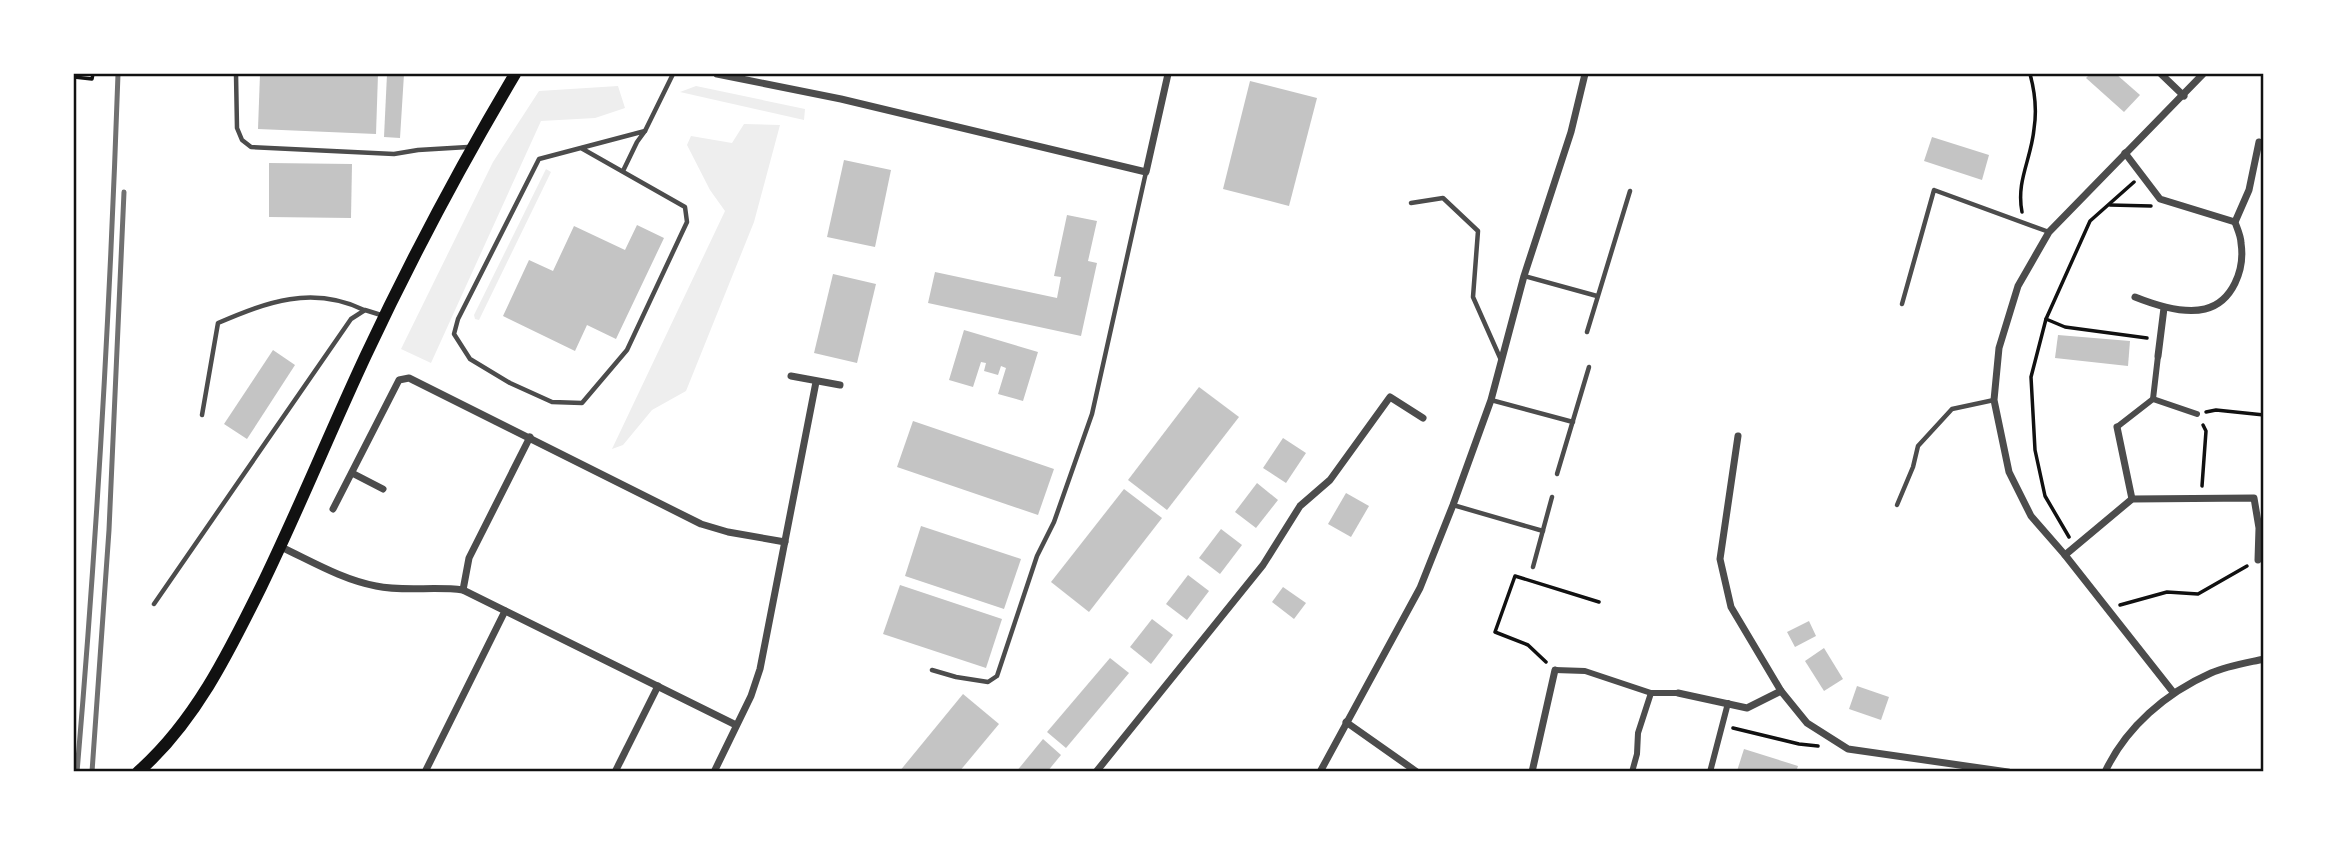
<svg xmlns="http://www.w3.org/2000/svg" width="2337" height="845" viewBox="0 0 2337 845" font-family="Manrope,sans-serif">
<style>
.green{fill:#eee}
.building{fill:#c4c4c4}
.lines{fill:none;stroke-linecap:round;stroke-linejoin:round}
.path{stroke:#111;stroke-width:3.5}
.service{stroke:#4c4c4c;stroke-width:4.5}
.pedestrian{stroke:#4c4c4c;stroke-width:6}
.minor{stroke:#4c4c4c;stroke-width:7}
.secondary{stroke:#111;stroke-width:12}
.rail{stroke:#707070;stroke-width:5}
.neatline{fill:none;stroke:#111;stroke-width:2.5}
</style>
<rect width="100%" height="100%" fill="#fff"/>
<!-- green -->
<g class="green">
<polygon points="618,86 625,108 595,118 541,121 431,363 401,349 493,162 539,91"/>
<polygon points="696,86 805,109 804,120 680,92"/>
<polygon points="744,124 780,125 754,222 686,391 652,410 623,445 612,449 725,211 710,190 687,145 691,136 732,143"/>
<polygon points="546,169 551,172 479,320 475,319 474,315"/>
</g>
<!-- building -->
<g class="building">
<polygon points="260,74 378,74 376,134 258,129"/>
<polygon points="387,74 404,74 400,138 384,137"/>
<polygon points="2090,74 2116,74 2140,95 2124,112 2086,78"/>
<polygon points="1250,81 1317,98 1289,206 1223,189"/>
<polygon points="1932,137 1989,155 1982,180 1924,161"/>
<polygon points="844,160 891,170 875,247 827,237"/>
<polygon points="269,163 352,164 351,218 269,217"/>
<polygon points="1067,215 1097,221 1088,261 1097,263 1081,336 928,303 935,272 1057,298 1061,277 1054,276"/>
<polygon points="637,225 664,238 616,339 587,325 575,351 503,316 529,260 553,271 574,226 625,250"/>
<polygon points="833,274 876,284 857,363 814,353"/>
<polygon points="964,330 1038,352 1023,401 998,394 1006,368 1001,366 998,375 984,371 986,363 981,362 973,387 949,380"/>
<polygon points="2058,335 2130,341 2128,366 2055,358"/>
<polygon points="273,350 295,365 247,439 224,424"/>
<polygon points="1199,387 1239,417 1167,510 1128,480"/>
<polygon points="913,421 1054,469 1038,515 897,467"/>
<polygon points="1283,438 1306,453 1286,483 1263,468"/>
<polygon points="1257,483 1278,500 1256,528 1235,512"/>
<polygon points="1124,489 1162,518 1089,612 1051,582"/>
<polygon points="1346,493 1369,506 1351,537 1328,524"/>
<polygon points="921,526 1021,559 1004,609 905,576"/>
<polygon points="1221,529 1242,545 1220,574 1199,558"/>
<polygon points="1188,575 1209,591 1187,620 1166,604"/>
<polygon points="900,585 1002,619 986,668 883,634"/>
<polygon points="1283,587 1306,603 1294,619 1272,602"/>
<polygon points="1152,619 1173,635 1151,664 1130,647"/>
<polygon points="1809,621 1816,636 1795,647 1787,632"/>
<polygon points="1824,648 1843,679 1824,691 1805,661"/>
<polygon points="1110,658 1129,673 1066,748 1047,732"/>
<polygon points="1857,686 1889,697 1881,720 1849,709"/>
<polygon points="963,694 999,724 959,772 899,772"/>
<polygon points="1043,739 1061,755 1047,772 1016,772"/>
<polygon points="1744,749 1798,766 1796,772 1737,771"/>
</g>
<g class="lines">
<!-- path -->
<g class="path">
<polyline points="74,77 92,79 93,74"/>
<polyline points="2110,205 2151,206"/>
<path d="M2022 212C2016 181 2031 160 2034 129 2037 110 2035 92 2030 74"/>
<polyline points="2046,319 2065,327 2147,338"/>
<polyline points="2206,412 2216,410 2264,415"/>
<polyline points="2202,486 2206,431 2203,425"/>
<polyline points="2069,537 2045,496 2035,450 2031,377 2046,319 2090,221 2134,182"/>
<polyline points="2120,605 2167,592 2198,594 2247,566"/>
<polyline points="1546,662 1528,645 1495,632 1515,576 1599,602"/>
<polyline points="1733,728 1799,744 1818,746"/>
</g>
<!-- service -->
<g class="service">
<polyline points="236,74 237,128 242,140 251,147 394,154 418,150 468,147"/>
<polyline points="645,131 673,74"/>
<polyline points="581,148 685,207 687,222 627,350 582,403 552,402 510,383 470,359 454,334 458,319 539,159 645,131 637,142 623,171"/>
<polyline points="1411,203 1443,198 1478,231 1473,297 1501,360"/>
<polyline points="1524,276 1597,296"/>
<polyline points="1902,304 1934,190 2049,232"/>
<polyline points="1587,332 1630,191"/>
<polyline points="1491,400 1573,422"/>
<path d="M202 415 218 323C267 302 312 285 364 310"/>
<polyline points="1557,474 1589,367"/>
<polyline points="1453,505 1543,531"/>
<polyline points="1897,505 1913,467 1918,446 1952,409 1994,400"/>
<polyline points="1533,567 1552,497"/>
<polyline points="154,604 351,319 365,310 381,315"/>
<polyline points="932,670 956,677 988,682 997,676 1037,556 1054,522 1092,414 1146,172"/>
</g>
<!-- pedestrian -->
<g class="pedestrian">
<polyline points="2153,399 2197,414"/>
<polyline points="2117,427 2153,399 2158,356"/>
<polyline points="1555,670 1585,671 1651,693 1678,693"/>
<polyline points="1632,772 1637,754 1638,733 1651,693"/>
<polyline points="1710,772 1728,703"/>
</g>
<!-- minor -->
<g class="minor">
<polyline points="717,74 841,99 1146,172 1168,74"/>
<polyline points="2161,74 2184,96"/>
<polyline points="2125,153 2160,199 2235,222"/>
<path d="M2135 297C2155 305 2184 314 2205 309 2233 302 2245 269 2241 243 2241 236 2237 228 2235 222L2249 190 2259 142"/>
<polyline points="2158,356 2164,308"/>
<polyline points="791,376 840,385"/>
<polyline points="2117,427 2132,499"/>
<polyline points="1738,436 1720,559 1731,607 1781,691 1807,723 1848,749 2008,772"/>
<polyline points="352,473 383,489"/>
<polyline points="333,509 399,380 409,378 701,524 728,532 785,542"/>
<path d="M281 547C311 561 343 580 376 586 404 592 434 586 463 590L736 725"/>
<polyline points="2065,555 2132,499 2254,498 2259,528 2258,560"/>
<polyline points="463,590 469,558 530,437"/>
<polyline points="2173,692 2065,555 2031,516 2009,472 1994,400 1999,348 2018,286 2049,232 2203,74"/>
<polyline points="1678,693 1747,708 1781,691"/>
<polyline points="1346,722 1417,772"/>
<polyline points="425,772 505,611"/>
<polyline points="615,772 658,686"/>
<polyline points="714,772 751,696 760,669 816,382"/>
<polyline points="1096,772 1263,565 1300,506 1330,480 1390,397 1423,418"/>
<polyline points="1320,772 1420,588 1453,505 1491,400 1524,276 1571,132 1585,74"/>
<polyline points="1532,772 1555,670"/>
<path d="M2105 772C2126 727 2166 693 2211 673 2227 666 2246 663 2264 659"/>
</g>
<!-- secondary -->
<path class="secondary" d="M138 772C194 723 228 654 261 587 298 511 330 432 366 355 411 259 461 165 515 74"/>
<!-- rail -->
<g class="rail">
<path d="M77 772C97 539 110 306 118 74"/>
<polyline points="92,772 109,530 124,192"/>
</g>
</g>
<!-- border -->
<rect width="2337" height="845" fill="none" stroke="#ffffff" stroke-width="150"/>
<rect x="75" y="75" width="2187" height="695" class="neatline"/>
</svg>
